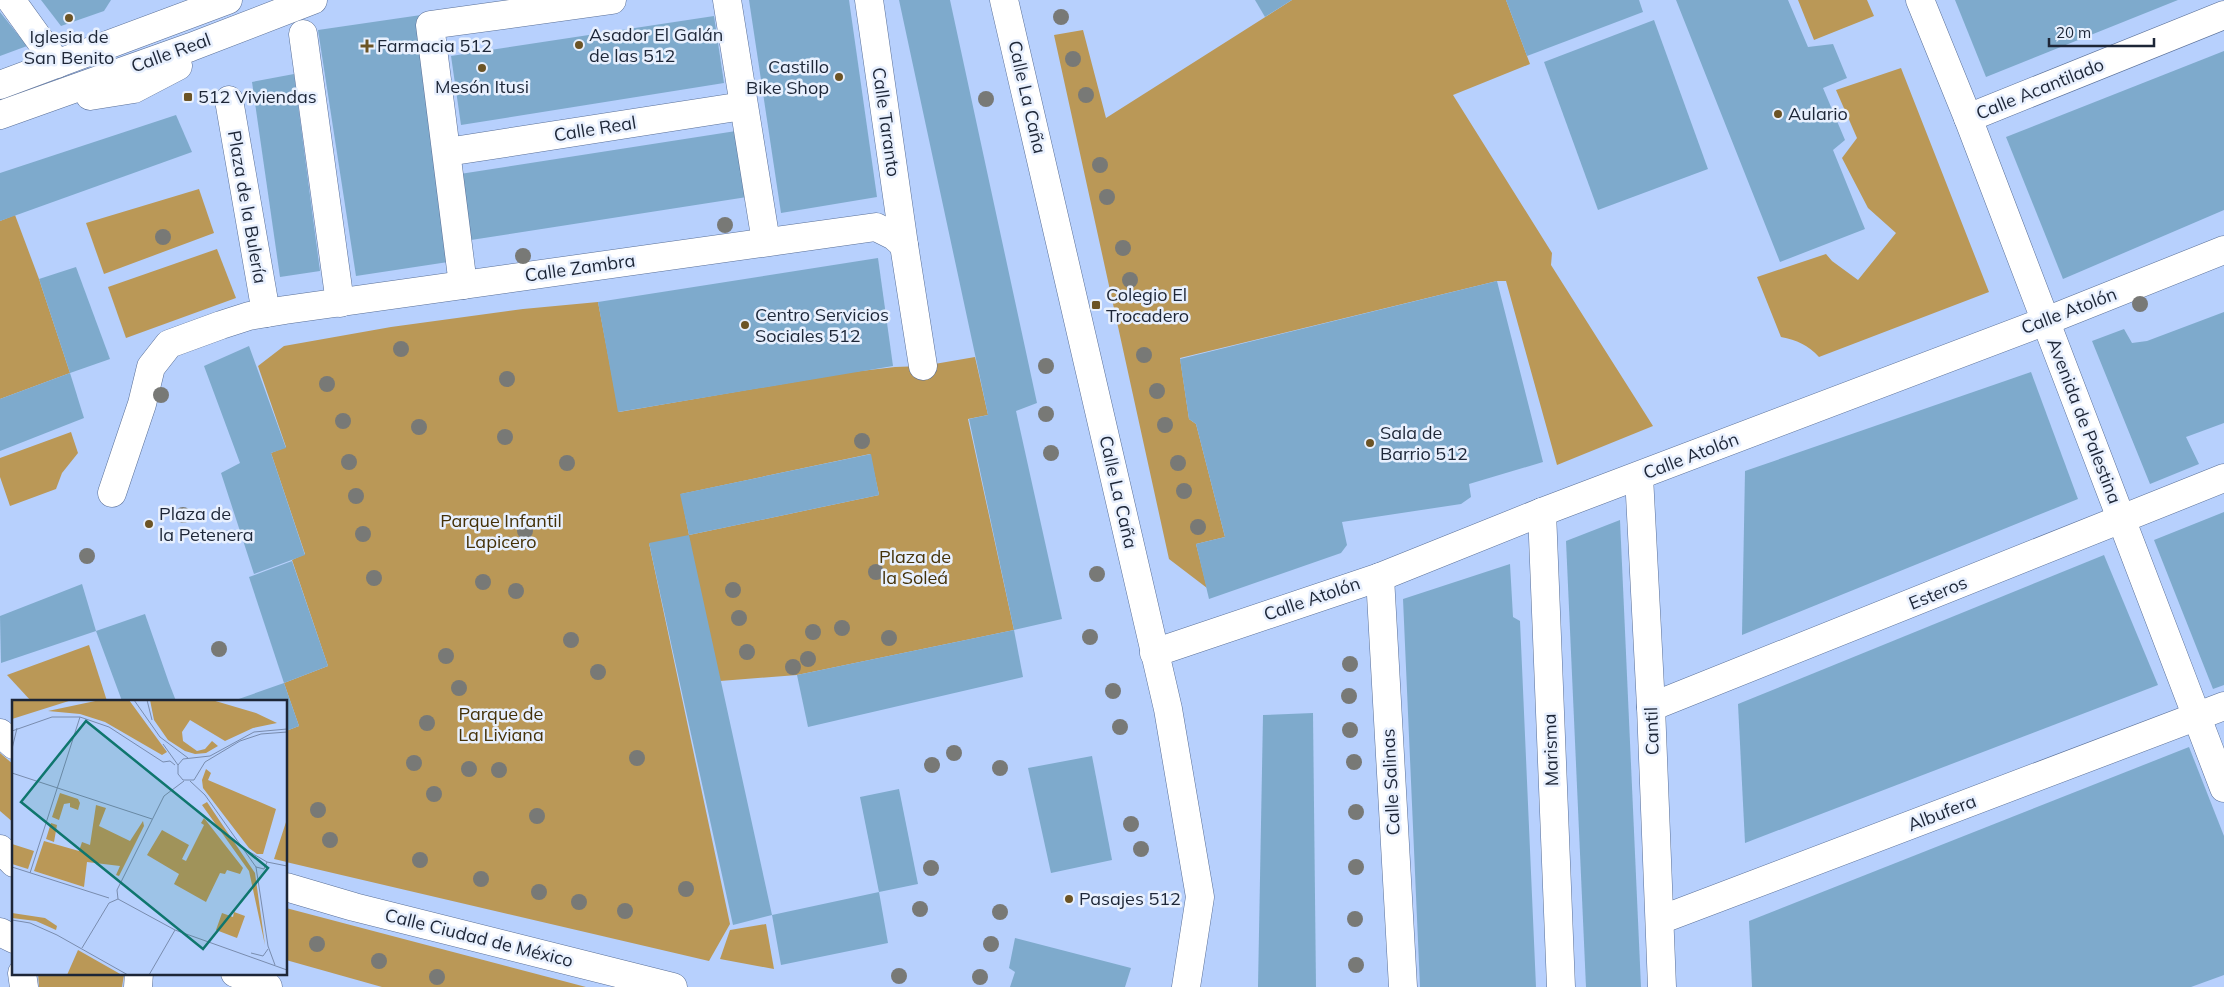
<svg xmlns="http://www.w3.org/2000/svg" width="2224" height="987" viewBox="0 0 2224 987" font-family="Mulish,sans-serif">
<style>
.green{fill:#ba9857;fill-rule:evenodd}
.building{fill:#7eaacc}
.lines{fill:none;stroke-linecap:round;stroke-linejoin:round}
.minor-casing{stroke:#596f97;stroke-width:29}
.minor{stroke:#fff;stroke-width:28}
.tree{fill:#787976}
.poi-dot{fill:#6c5425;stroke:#e8f0fe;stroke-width:2}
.labels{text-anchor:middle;stroke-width:5;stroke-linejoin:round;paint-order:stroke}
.poi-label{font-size:18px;fill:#1d2637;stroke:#e8f0fe;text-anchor:start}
.street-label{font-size:18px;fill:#1d2637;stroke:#e8f0fe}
.park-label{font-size:18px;fill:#443107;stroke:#e8f0fe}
.inset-road{fill:none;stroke:#798cae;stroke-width:1}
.view{fill:#0f766e;fill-opacity:0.15;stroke:#0f766e;stroke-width:2.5}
.inset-edge{fill:none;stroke:#1d2637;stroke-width:2.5}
</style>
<rect width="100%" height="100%" fill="#b7d0fd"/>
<!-- green -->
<g class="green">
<polygon points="1292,0 1506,0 1530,64 1453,95 1552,253 1551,265 1653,426 1557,465 1506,281 1497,281 1180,358 1189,419 1196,424 1225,537 1196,544 1207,588 1169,559 1054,35 1083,30 1106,118"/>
<polygon points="1798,0 1867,0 1874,16 1814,40"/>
<path d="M1901 68 1989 292 1819 357C1808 345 1797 340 1781 337L1757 277 1826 254 1832 261 1858 280 1896 233 1868 208 1842 158 1857 138 1836 90Z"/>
<polygon points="199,189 214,233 104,274 86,223"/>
<polygon points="15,215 39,279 70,373 0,399 0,221"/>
<polygon points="217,249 236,298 126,338 108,287"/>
<path d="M598 302 619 412 852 372 895 367 923 366 975 357 988 415 968 419 1014 630 797 675 720 681 649 543 730 924 709 961 286 862V731L299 726 284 683 328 666 292 560 305 554 271 453 286 447 258 366 284 346 391 327 523 309ZM870 454 879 495 689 535 681 494Z"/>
<polygon points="71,432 78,453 62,473 56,489 10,506 0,477 0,458"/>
<polygon points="89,645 107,701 31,701 7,675"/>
<polygon points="0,753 14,765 14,823 0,811"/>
<polygon points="286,908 586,987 382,987 286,960"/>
<polygon points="766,924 774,969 720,959 730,930"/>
<polygon points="38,973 124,973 124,975 122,987 39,987"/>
</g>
<!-- building -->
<g class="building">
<polygon points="41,0 111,0 104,11 61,26"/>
<polygon points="749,0 849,0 877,197 781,213"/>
<polygon points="899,0 950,0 1037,403 1016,411 1062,619 1014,630 969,419 988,415"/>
<polygon points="1255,0 1292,0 1265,17"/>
<polygon points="1506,0 1639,0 1643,12 1527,56"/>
<polygon points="1676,0 1788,0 1808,47 1833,44 1847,78 1823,88 1845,140 1833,150 1865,229 1780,262"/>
<polygon points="1955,0 2178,0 1986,77"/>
<polygon points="0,12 27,46 0,56"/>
<polygon points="421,15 448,262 356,276 318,30"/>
<polygon points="714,16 724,83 461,125 451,56"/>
<polygon points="1654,20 1708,169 1598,210 1544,62"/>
<polygon points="2224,51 2224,210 2063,279 2006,137"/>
<polygon points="294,74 320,271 280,277 252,82"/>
<polygon points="176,115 192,152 0,221 0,173"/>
<polygon points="736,131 747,197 471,240 460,174"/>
<polygon points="878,258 893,366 618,412 598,302"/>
<polygon points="76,267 110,359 70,373 39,279"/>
<polygon points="1497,281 1543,462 1469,484 1471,497 1461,504 1342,522 1347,545 1341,553 1209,599 1196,544 1225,537 1196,424 1189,419 1180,359"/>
<polygon points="2224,312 2224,423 2186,437 2199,464 2150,484 2092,341 2124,329 2132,343 2147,341"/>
<polygon points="249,346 286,448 271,453 305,555 254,574 221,473 240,463 204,366"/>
<polygon points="2031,372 2078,499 1742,635 1745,471"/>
<polygon points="70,373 84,418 0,451 0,399"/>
<polygon points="871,454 879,495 689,535 772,915 879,892 888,943 781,965 772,915 733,925 649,543 689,535 680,494"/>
<polygon points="2224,512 2224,685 2213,689 2154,540"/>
<polygon points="1620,520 1641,987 1586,987 1566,541"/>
<polygon points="2104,555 2158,685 1745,843 1738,704"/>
<polygon points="292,561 328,666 284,683 249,577"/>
<polygon points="1510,564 1513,617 1520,621 1536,987 1420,987 1403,599"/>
<polygon points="82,584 96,631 1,663 0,616"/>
<polygon points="145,614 169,683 176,701 122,701 96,631"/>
<polygon points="1014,630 1023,677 808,727 797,675"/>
<polygon points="284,683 299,726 286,731 286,701 233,701"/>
<polygon points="1313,713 1316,987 1258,987 1263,715"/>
<polygon points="2189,747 2224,836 2224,975 2191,987 1752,987 1749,921"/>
<polygon points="1092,756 1112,860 1051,873 1028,768"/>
<polygon points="899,789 918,884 879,892 860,797"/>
<polygon points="1015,938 1131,968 1125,987 1010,987 1015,972 1009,968"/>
</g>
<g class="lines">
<!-- minor casing -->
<g class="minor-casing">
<g id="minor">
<polyline points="11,0 57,64"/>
<polyline points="727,0 766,242"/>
<polyline points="869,0 904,245"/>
<polyline points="1004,0 1168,709 1200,897 1186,987"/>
<polyline points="1920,0 1968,118 2224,788"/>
<polyline points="303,34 340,303"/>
<polyline points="0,85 228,0"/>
<polyline points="90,96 134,89 178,66"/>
<polyline points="229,100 266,313"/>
<polyline points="0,115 191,47 313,0"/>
<polyline points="1968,118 2224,15"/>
<polyline points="447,152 743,106"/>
<polyline points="463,285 430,25 612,0"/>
<polyline points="1639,476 1651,707 1662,987"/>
<polyline points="112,493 142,404 151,367 169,344 221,325 249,316 285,310 876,227 894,236 904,245 923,366"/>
<polyline points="1542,512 1561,987"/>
<polyline points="1380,577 1403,987"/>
<polyline points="1154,653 1380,577 1542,512 2046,321 2224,250"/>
<polyline points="1651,707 2224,478"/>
<polyline points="0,733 14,745"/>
<polyline points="0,849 14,863"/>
<polyline points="286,887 354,907 673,987"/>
<polyline points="1660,920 2224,706"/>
<polyline points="0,932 14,939"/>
<polyline points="22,973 24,987"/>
<polyline points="235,973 268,987"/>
<polyline points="138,987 139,973"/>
</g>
</g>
<!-- minor -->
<use href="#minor" class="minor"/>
</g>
<!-- trees -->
<g class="tree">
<circle cx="1061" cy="17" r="8"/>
<circle cx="1073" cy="59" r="8"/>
<circle cx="1086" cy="95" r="8"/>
<circle cx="986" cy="99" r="8"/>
<circle cx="1100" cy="165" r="8"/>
<circle cx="1107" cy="197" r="8"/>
<circle cx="725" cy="225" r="8"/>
<circle cx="163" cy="237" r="8"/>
<circle cx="1123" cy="248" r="8"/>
<circle cx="523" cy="256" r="8"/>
<circle cx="1130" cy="280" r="8"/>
<circle cx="2140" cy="304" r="8"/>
<circle cx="401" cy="349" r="8"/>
<circle cx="1144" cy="355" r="8"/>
<circle cx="1046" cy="366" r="8"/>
<circle cx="507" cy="379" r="8"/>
<circle cx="327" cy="384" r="8"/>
<circle cx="1157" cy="391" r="8"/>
<circle cx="161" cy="395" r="8"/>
<circle cx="1046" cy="414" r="8"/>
<circle cx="343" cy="421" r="8"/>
<circle cx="1165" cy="425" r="8"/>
<circle cx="419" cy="427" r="8"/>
<circle cx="505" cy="437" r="8"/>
<circle cx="862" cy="441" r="8"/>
<circle cx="1051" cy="453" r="8"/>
<circle cx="349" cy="462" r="8"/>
<circle cx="567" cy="463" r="8"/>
<circle cx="1178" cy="463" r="8"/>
<circle cx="1184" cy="491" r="8"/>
<circle cx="356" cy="496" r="8"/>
<circle cx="183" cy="515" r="8"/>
<circle cx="1198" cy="527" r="8"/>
<circle cx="525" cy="531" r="8"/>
<circle cx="363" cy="534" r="8"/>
<circle cx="87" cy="556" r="8"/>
<circle cx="876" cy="572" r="8"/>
<circle cx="1097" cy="574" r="8"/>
<circle cx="374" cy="578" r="8"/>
<circle cx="483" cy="582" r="8"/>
<circle cx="733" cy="590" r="8"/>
<circle cx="516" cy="591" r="8"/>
<circle cx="739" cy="618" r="8"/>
<circle cx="842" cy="628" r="8"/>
<circle cx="813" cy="632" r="8"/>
<circle cx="1090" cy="637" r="8"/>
<circle cx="889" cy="638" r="8"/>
<circle cx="571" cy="640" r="8"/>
<circle cx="219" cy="649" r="8"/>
<circle cx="747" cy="652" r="8"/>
<circle cx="446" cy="656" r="8"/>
<circle cx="808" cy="659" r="8"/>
<circle cx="1350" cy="664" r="8"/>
<circle cx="793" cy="667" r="8"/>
<circle cx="598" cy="672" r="8"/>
<circle cx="459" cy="688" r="8"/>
<circle cx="1113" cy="691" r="8"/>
<circle cx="1349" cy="696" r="8"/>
<circle cx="427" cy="723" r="8"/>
<circle cx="1120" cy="727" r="8"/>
<circle cx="1350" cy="730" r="8"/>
<circle cx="954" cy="753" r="8"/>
<circle cx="637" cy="758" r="8"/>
<circle cx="1354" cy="762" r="8"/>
<circle cx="414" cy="763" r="8"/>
<circle cx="932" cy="765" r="8"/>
<circle cx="1000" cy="768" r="8"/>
<circle cx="469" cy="769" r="8"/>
<circle cx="499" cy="770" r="8"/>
<circle cx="434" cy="794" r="8"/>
<circle cx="318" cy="810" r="8"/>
<circle cx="1356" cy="812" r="8"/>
<circle cx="537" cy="816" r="8"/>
<circle cx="1131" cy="824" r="8"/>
<circle cx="330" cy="840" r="8"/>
<circle cx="1141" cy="849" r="8"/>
<circle cx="420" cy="860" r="8"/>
<circle cx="1356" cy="867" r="8"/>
<circle cx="931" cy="868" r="8"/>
<circle cx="481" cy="879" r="8"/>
<circle cx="686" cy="889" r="8"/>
<circle cx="539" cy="892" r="8"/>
<circle cx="579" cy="902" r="8"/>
<circle cx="920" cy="909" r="8"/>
<circle cx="625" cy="911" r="8"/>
<circle cx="1000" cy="912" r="8"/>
<circle cx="1355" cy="919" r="8"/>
<circle cx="317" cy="944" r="8"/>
<circle cx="991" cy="944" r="8"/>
<circle cx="379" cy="961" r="8"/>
<circle cx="1356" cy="965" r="8"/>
<circle cx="899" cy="976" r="8"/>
<circle cx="437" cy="977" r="8"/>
<circle cx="980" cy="977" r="8"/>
</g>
<!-- markers -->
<g class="poi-dot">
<circle cx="69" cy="18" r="5"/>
<circle cx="579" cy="45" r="5"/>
<path d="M364.5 38.5h5v5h5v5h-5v5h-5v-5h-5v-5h5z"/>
<circle cx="482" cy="68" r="5"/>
<circle cx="839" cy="77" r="5"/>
<rect x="183" y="92" width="10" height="10" rx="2.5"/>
<circle cx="1778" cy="114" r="5"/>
<rect x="1091" y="300" width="10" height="10" rx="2.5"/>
<circle cx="745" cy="325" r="5"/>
<circle cx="1370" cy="443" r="5"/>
<circle cx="149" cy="524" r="5"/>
<circle cx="1069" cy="899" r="5"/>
</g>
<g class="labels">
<!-- poi labels -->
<g class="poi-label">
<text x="589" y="41">Asador El Galán<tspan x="589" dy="21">de las 512</tspan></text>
<text x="69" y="43" text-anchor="middle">Iglesia de<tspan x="69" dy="21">San Benito</tspan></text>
<text x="377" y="52">Farmacia 512</text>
<text x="829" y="73" text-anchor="end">Castillo<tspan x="829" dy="21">Bike Shop</tspan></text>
<text x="482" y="93" text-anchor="middle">Mesón Itusi</text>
<text x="198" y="103">512 Viviendas</text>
<text x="1788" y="120">Aulario</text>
<text x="1106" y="301">Colegio El<tspan x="1106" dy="21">Trocadero</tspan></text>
<text x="755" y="321">Centro Servicios<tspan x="755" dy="21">Sociales 512</tspan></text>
<text x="1380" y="439">Sala de<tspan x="1380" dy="21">Barrio 512</tspan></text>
<text x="159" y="520">Plaza de<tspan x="159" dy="21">la Petenera</tspan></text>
<text x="1079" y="905">Pasajes 512</text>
</g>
<!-- street labels -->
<g class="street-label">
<text transform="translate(171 53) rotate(-20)" y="6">Calle Real</text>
<text transform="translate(2040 89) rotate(-22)" y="6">Calle Acantilado</text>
<text transform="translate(1027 97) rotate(77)" y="6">Calle La Caña</text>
<text transform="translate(886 122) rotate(82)" y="6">Calle Taranto</text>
<text transform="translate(595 129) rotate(-9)" y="6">Calle Real</text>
<text transform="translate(247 207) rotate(80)" y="6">Plaza de la Bulería</text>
<text transform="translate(580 268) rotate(-8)" y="6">Calle Zambra</text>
<text transform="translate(2069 311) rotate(-21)" y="6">Calle Atolón</text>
<text transform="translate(2084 421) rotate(69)" y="6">Avenida de Palestina</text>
<text transform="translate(1691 456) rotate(-21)" y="6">Calle Atolón</text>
<text transform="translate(1118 492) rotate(77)" y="6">Calle La Caña</text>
<text transform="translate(1938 593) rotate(-22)" y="6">Esteros</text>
<text transform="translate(1312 599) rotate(-19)" y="6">Calle Atolón</text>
<text transform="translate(1652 731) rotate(-92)" y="6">Cantil</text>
<text transform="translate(1551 750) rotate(-92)" y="6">Marisma</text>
<text transform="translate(1391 782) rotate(-93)" y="6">Calle Salinas</text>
<text transform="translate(1942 813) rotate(-21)" y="6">Albufera</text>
<text transform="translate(479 938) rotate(14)" y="6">Calle Ciudad de México</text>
</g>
<!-- park labels -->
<g class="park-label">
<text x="501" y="527">Parque Infantil<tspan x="501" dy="21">Lapicero</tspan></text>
<text x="915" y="563">Plaza de<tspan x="915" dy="21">la Soleá</tspan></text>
<text x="501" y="720">Parque de<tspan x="501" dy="21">La Liviana</tspan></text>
</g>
</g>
<!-- overview -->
<g transform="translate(12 700)">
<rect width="275" height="275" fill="#b7d0fd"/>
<path d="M0 0H60L0 19ZM88 0H117L155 52 150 55 93 22 68 14 36 11ZM138 0H200L244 13 265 23 241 28 213 41 178 20 170 32 171 41 185 51 193 49 200 41 206 46 194 53 183 54 173 51 156 40 142 20ZM194 69 199 73 196 80 264 109 251 154H245L237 148 191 88 190 80ZM48 93 66 99 68 103 66 110 58 107V103L52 104 47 120 40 117ZM195 102 243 173 253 245 237 171 190 105ZM84 105 94 108 87 126 118 141 131 121 132 126 107 176 104 175 108 166 75 162 72 187 22 171 32 141 67 151 70 142 78 145ZM192 118 231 168 228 174 215 170 213 174 208 173 194 202 162 184 167 174 135 155 150 130 177 145 170 159 174 161 192 125 189 123ZM275 119V162L262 159ZM39 123 45 125 42 142 34 139ZM0 144 22 151 16 169 0 164ZM222 212 233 216 225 238 204 230 210 213 221 217ZM0 213 33 218 45 226 44 230 24 221 0 218ZM66 250 110 275H55Z" fill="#ba9857"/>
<path class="inset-road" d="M122 0 148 37 176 58M135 0 140 20M275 29 242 32 198 56 171 59 166 65V74L171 80H182L193 62 228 41 249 34 275 32M0 31 40 17H68L97 27 151 62 158 61 163 65M151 44 166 65M0 49 5 28M0 73 140 119M178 81 193 95 244 167 256 246 263 265M236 151 255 162 252 169 244 167M255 162 275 166M0 167 97 198M18 173 68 17M105 190 152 96 172 81M106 199 163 230 275 270M97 203 106 199 105 190M0 220 18 223 45 235 116 275M70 248 97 203M239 253 251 256 256 249M137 275 163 230"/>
<path class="view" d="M74 21 256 168 191 249 9 102Z"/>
<rect width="275" height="275" class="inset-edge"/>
</g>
<!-- scale -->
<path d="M2049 38v8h105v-8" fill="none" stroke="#1d2637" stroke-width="2.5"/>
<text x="2056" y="38" font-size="15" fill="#1d2637" stroke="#e8f0fe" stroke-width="4" paint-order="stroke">20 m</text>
</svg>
